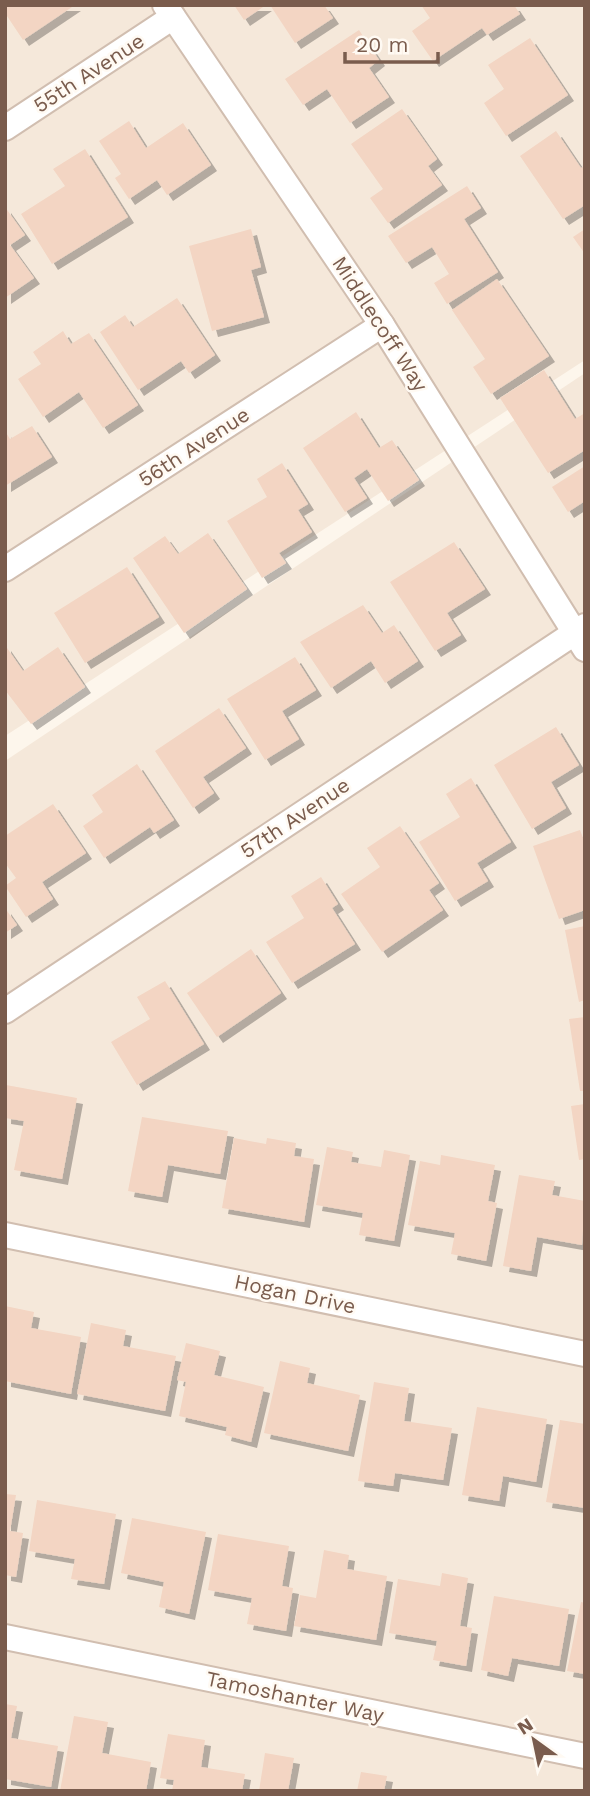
<svg xmlns="http://www.w3.org/2000/svg" width="590" height="1796" viewBox="0 0 590 1796" font-family="'Work Sans',sans-serif">
<style>
.residential{fill:#f5e8da}
.building{fill:#f3d5c3;filter:url(#shadow)}
.lines{fill:none;stroke-linecap:round;stroke-linejoin:round}
.street-casing{stroke:#d1beb0;stroke-width:28}
.street{stroke:#fff;stroke-width:24}
.labels{text-anchor:middle;stroke-width:5;stroke-linejoin:round;paint-order:stroke}
.street-label{font-size:21px;fill:#7a5c4d;stroke:#fffaf3}
</style>
<defs>
<filter id="shadow"><feDropShadow dx="6" dy="6" stdDeviation="0" flood-color="#0004"/></filter>
</defs>
<rect width="100%" height="100%" fill="#fdf6ec"/>
<!-- residential -->
<g class="residential">
<polygon points="5,5 585,5 585,360 5,736"/>
<polygon points="585,373 585,1791 5,1791 5,761"/>
</g>
<!-- building -->
<g class="building">
<polygon points="5,5 75,5 23,40 5,13"/>
<polygon points="234,5 266,5 244,20"/>
<polygon points="270,5 324,5 333,18 295,43"/>
<polygon points="421,5 514,5 520,14 487,35 482,28 433,61 412,31 430,18"/>
<polygon points="359,30 379,60 369,68 389,97 350,123 327,89 303,105 285,79"/>
<polygon points="530,38 568,95 506,136 484,103 504,89 488,65"/>
<polygon points="402,109 437,159 428,166 442,185 388,223 370,198 383,189 351,144"/>
<polygon points="129,121 146,148 183,123 211,165 167,195 157,180 129,199 115,178 121,174 99,141"/>
<polygon points="556,131 581,168 585,166 585,205 563,219 520,156"/>
<polygon points="85,149 128,217 52,264 21,214 65,186 53,169"/>
<polygon points="467,186 481,208 464,219 498,272 447,304 434,283 449,274 432,247 406,263 388,236"/>
<polygon points="5,207 25,235 10,245 34,278 5,298"/>
<polygon points="251,229 261,267 251,270 264,317 212,331 189,246"/>
<polygon points="585,229 585,254 573,237"/>
<polygon points="497,279 549,356 491,394 473,367 485,359 452,310"/>
<polygon points="177,298 215,355 189,373 181,361 138,390 100,332 125,315 133,327"/>
<polygon points="63,331 71,344 89,333 138,405 103,428 79,392 43,417 18,379 41,364 33,352"/>
<polygon points="544,370 575,419 585,413 585,450 548,473 500,398"/>
<polygon points="356,412 379,448 392,440 419,480 388,501 367,469 354,478 367,498 345,512 303,448"/>
<polygon points="32,426 52,457 5,486 5,431 10,439"/>
<polygon points="282,463 308,504 298,510 312,532 279,553 286,563 262,578 227,521 267,497 257,479"/>
<polygon points="585,466 585,501 568,512 552,487"/>
<polygon points="208,533 247,589 184,633 133,558 165,536 178,554"/>
<polygon points="454,542 485,589 447,613 461,635 435,651 390,582"/>
<polygon points="127,567 159,617 85,663 54,613"/>
<polygon points="363,605 382,633 394,625 418,661 385,683 371,661 331,688 300,642"/>
<polygon points="5,645 23,671 58,647 85,687 31,724 5,690"/>
<polygon points="295,657 316,690 282,711 299,739 265,760 227,699"/>
<polygon points="219,708 246,748 203,777 214,793 193,808 155,751"/>
<polygon points="556,727 579,765 551,782 566,808 532,829 494,765"/>
<polygon points="137,764 174,820 154,833 150,827 104,858 83,826 103,812 92,795"/>
<polygon points="471,778 511,842 477,863 488,881 455,901 419,842 460,817 446,794"/>
<polygon points="53,804 86,853 42,882 53,899 26,917 5,886 16,878 5,863 5,836"/>
<polygon points="400,826 439,883 429,890 443,910 382,952 341,894 380,867 367,848"/>
<polygon points="580,830 585,843 585,910 559,919 533,846"/>
<polygon points="321,877 338,904 332,908 355,944 292,983 266,942 304,918 291,896"/>
<polygon points="5,908 17,925 5,933"/>
<polygon points="585,926 585,1000 579,1002 565,930"/>
<polygon points="251,949 281,993 217,1037 187,993"/>
<polygon points="165,981 204,1044 137,1085 111,1042 150,1019 137,997"/>
<polygon points="585,1017 585,1091 580,1091 569,1019"/>
<polygon points="6,1085 77,1098 62,1179 14,1170 24,1121 5,1118"/>
<polygon points="585,1104 585,1159 579,1160 571,1106"/>
<polygon points="142,1117 228,1131 220,1174 168,1165 162,1197 128,1191"/>
<polygon points="234,1138 266,1144 267,1138 296,1143 294,1156 314,1159 304,1222 222,1208"/>
<polygon points="327,1147 353,1152 351,1162 381,1167 384,1150 410,1155 394,1241 359,1235 363,1213 316,1205"/>
<polygon points="441,1155 495,1165 488,1201 497,1203 486,1261 451,1254 455,1233 408,1225 420,1161 440,1165"/>
<polygon points="519,1175 555,1181 552,1195 585,1201 582,1245 537,1237 531,1271 503,1266"/>
<polygon points="5,1306 34,1312 31,1328 81,1337 71,1394 5,1381"/>
<polygon points="91,1323 126,1330 123,1346 176,1356 165,1411 77,1394"/>
<polygon points="186,1343 220,1351 214,1375 264,1387 251,1442 225,1435 227,1427 179,1416 186,1382 177,1380"/>
<polygon points="280,1361 310,1368 307,1383 360,1395 348,1451 264,1433"/>
<polygon points="374,1382 409,1388 404,1421 452,1428 443,1480 395,1473 393,1486 358,1481"/>
<polygon points="477,1407 547,1419 536,1482 503,1476 499,1501 462,1495"/>
<polygon points="560,1420 585,1424 585,1508 546,1502"/>
<polygon points="5,1494 16,1495 10,1531 23,1533 16,1577 5,1575"/>
<polygon points="37,1500 116,1514 104,1584 71,1579 75,1559 29,1551"/>
<polygon points="132,1518 206,1532 189,1614 159,1607 164,1582 121,1573"/>
<polygon points="218,1534 289,1546 282,1586 293,1588 286,1631 247,1624 252,1598 208,1590"/>
<polygon points="324,1550 349,1555 347,1569 387,1576 376,1640 294,1626 300,1595 316,1598"/>
<polygon points="442,1573 468,1578 460,1626 472,1628 466,1666 433,1660 437,1641 389,1633 398,1579 440,1586"/>
<polygon points="494,1596 569,1609 559,1666 512,1658 508,1676 481,1670"/>
<polygon points="581,1602 585,1603 585,1674 567,1671"/>
<polygon points="5,1704 17,1706 11,1738 58,1746 51,1787 5,1779"/>
<polygon points="74,1716 108,1722 102,1753 151,1762 146,1791 60,1791"/>
<polygon points="168,1734 205,1740 201,1767 245,1774 242,1791 172,1791 174,1780 160,1778"/>
<polygon points="265,1753 294,1758 288,1791 259,1791"/>
<polygon points="361,1772 387,1776 384,1791 357,1791"/>
</g>
<g class="lines">
<!-- street casing -->
<g class="street-casing">
<g id="street">
<polyline points="165,5 382,325 585,649"/>
<polyline points="5,128 173,17"/>
<polyline points="5,569 382,325"/>
<polyline points="5,1011 585,626"/>
<polyline points="5,1235 585,1354"/>
<polyline points="5,1637 585,1756"/>
</g>
</g>
<!-- street -->
<use href="#street" class="street"/>
</g>
<g class="labels">
<!-- street labels -->
<g class="street-label">
<text transform="translate(89 73) rotate(-33)" y="7">55th Avenue</text>
<text transform="translate(380 324) rotate(57)" y="7">Middlecoff Way</text>
<text transform="translate(194 447) rotate(-33)" y="7">56th Avenue</text>
<text transform="translate(295 818) rotate(-34)" y="7">57th Avenue</text>
<text transform="translate(295 1294) rotate(12)" y="7">Hogan Drive</text>
<text transform="translate(295 1697) rotate(12)" y="7">Tamoshanter Way</text>
</g>
</g>
<!-- border -->
<rect width="590" height="1796" fill="none" stroke="#7a5c4d" stroke-width="14"/>
<!-- north arrow -->
<g transform="translate(534 1740) rotate(327)" stroke="#fffaf3" stroke-width="5" paint-order="stroke">
<path d="M0-5L12 26L0 18L-12 26Z" fill="#7a5c4d"/>
<text y="-10" font-size="19" font-weight="bold" text-anchor="middle" fill="#7a5c4d">N</text>
</g>
<!-- scale -->
<path d="M345 52v10h93v-10" fill="none" stroke="#7a5c4d" stroke-width="3.5"/>
<text x="356" y="52" font-size="21" fill="#7a5c4d" stroke="#fffaf3" stroke-width="5" paint-order="stroke">20 m</text>
</svg>
